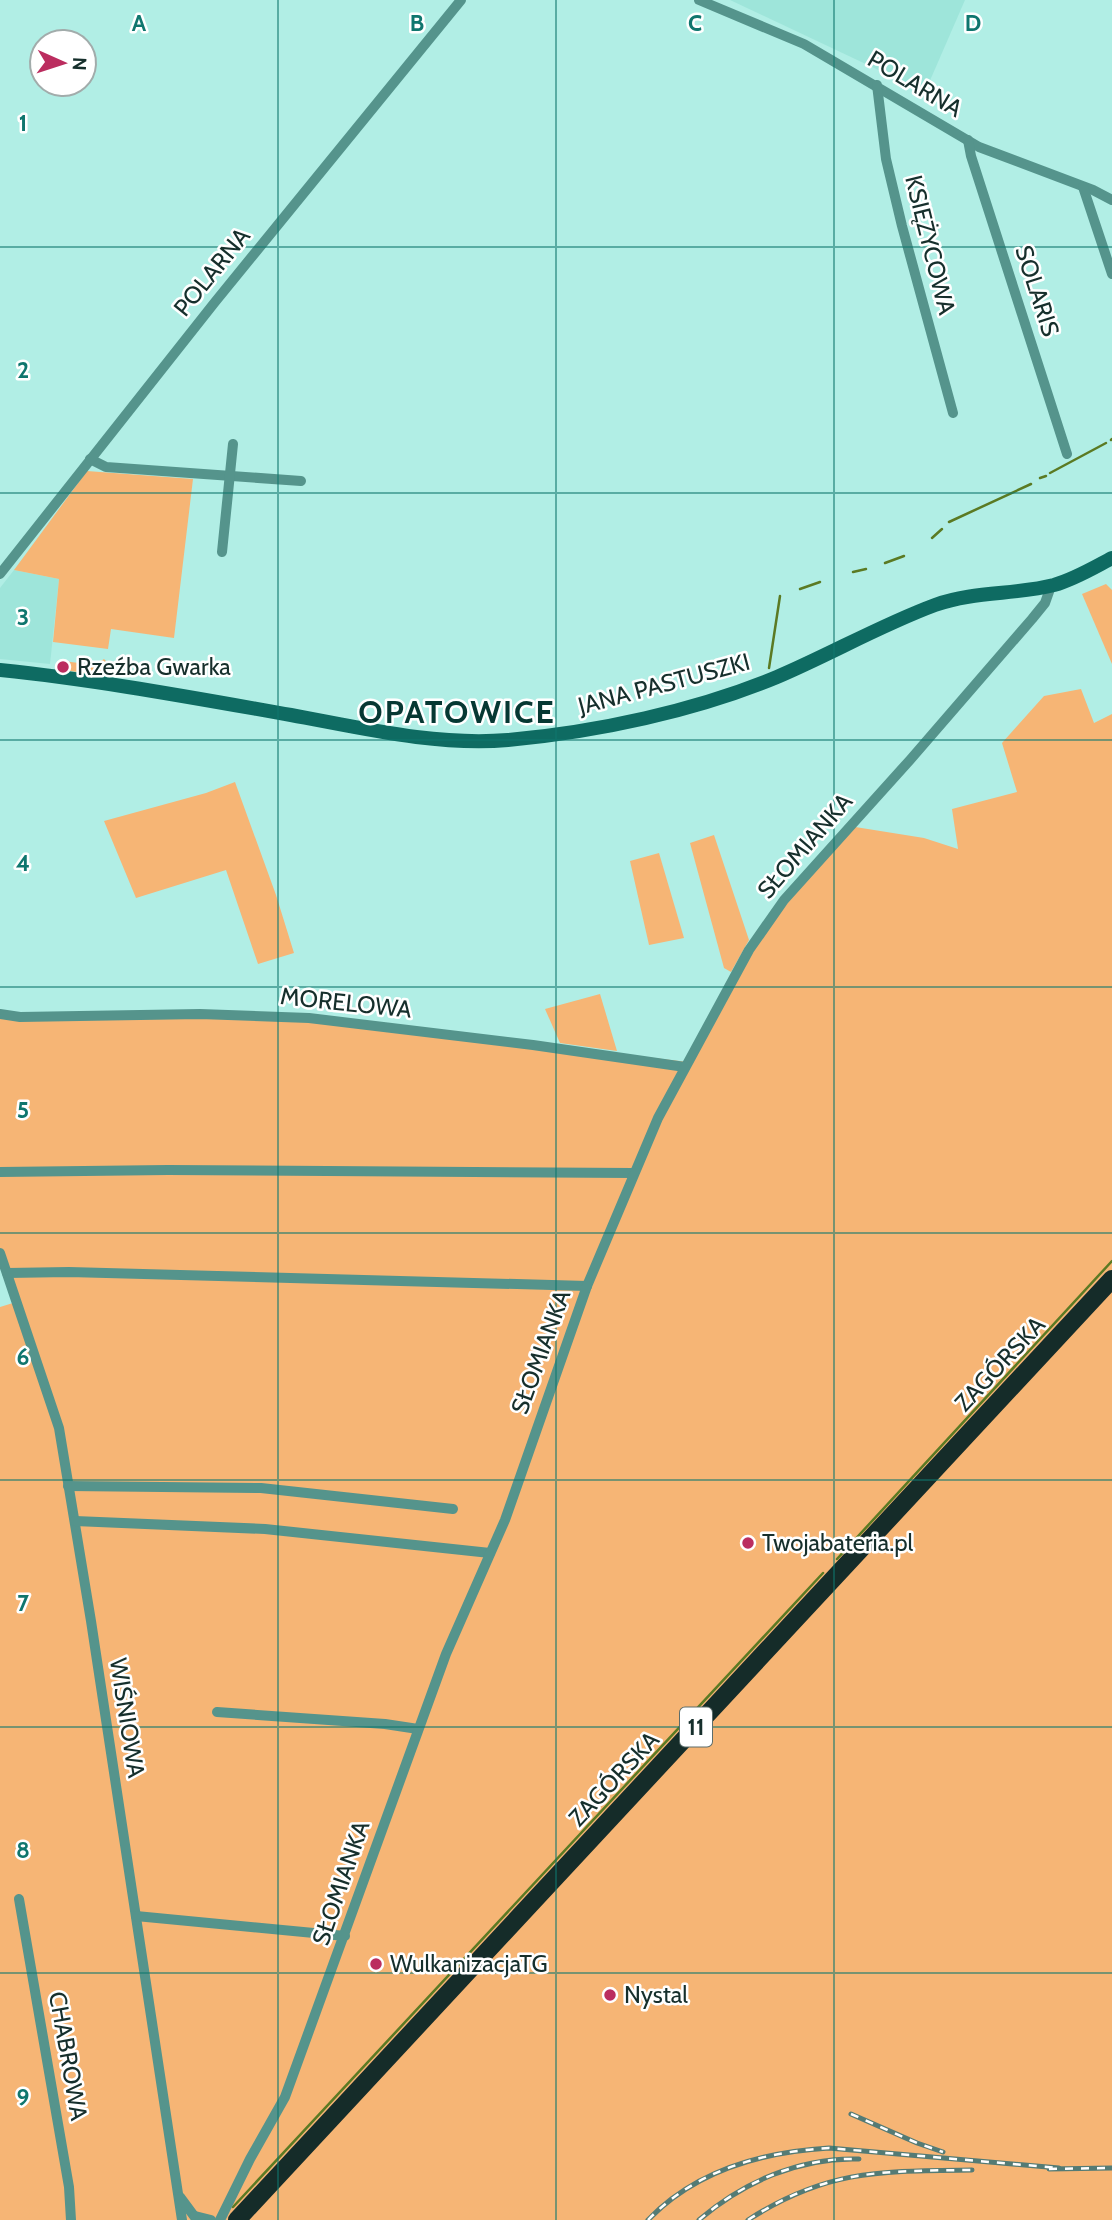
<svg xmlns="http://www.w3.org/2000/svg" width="1112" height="2220" viewBox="0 0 1112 2220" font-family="Cabin,sans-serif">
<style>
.built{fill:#9ee5da}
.green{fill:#f6b575}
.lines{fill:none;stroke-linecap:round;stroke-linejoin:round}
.stream{stroke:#5b7a23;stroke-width:2.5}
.street{stroke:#55948c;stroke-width:10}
.secondary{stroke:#0e6b62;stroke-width:14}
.highway{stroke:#152c29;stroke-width:18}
.rail-casing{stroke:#547b75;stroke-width:5}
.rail{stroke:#fff;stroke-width:2.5;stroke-dasharray:8;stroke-linecap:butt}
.grid{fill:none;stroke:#0f766e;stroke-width:2;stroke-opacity:0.55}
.poi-dot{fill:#bb2d5f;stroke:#fff;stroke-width:2.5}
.labels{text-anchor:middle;stroke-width:5;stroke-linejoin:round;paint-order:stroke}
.shield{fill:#fff;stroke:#5c6d6b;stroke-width:2}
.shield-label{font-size:23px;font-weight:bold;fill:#162f2c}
.street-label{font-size:24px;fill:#162f2c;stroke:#fff}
.poi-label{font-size:24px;fill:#162f2c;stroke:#fff;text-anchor:start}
.district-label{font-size:32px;font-weight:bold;letter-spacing:2px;fill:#063833;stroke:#fff}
.grid-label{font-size:23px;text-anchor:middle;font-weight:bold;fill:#0f766e;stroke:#fff;stroke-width:5;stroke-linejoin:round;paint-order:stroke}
</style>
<rect width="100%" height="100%" fill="#b1eee5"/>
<!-- built -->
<g class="built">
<polygon points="730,0 965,0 925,92"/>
<polygon points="14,570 59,579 50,664 0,659 0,588"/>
</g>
<!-- green -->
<g class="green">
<polygon points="87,471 193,479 174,638 111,629 108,649 53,642 59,579 14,570"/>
<polygon points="1106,584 1112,590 1112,664 1082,594"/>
<polygon points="104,659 107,662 105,672 84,673 57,669 58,664 63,661 95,665"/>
<polygon points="1081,689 1094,723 1112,714 1112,2220 0,2220 0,1307 13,1303 0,1260 0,1013 286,1015 688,1062 750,950 849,826 924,838 958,849 952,809 1017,792 1002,743 1044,696"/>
<polygon points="235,782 276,895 294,953 258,964 226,870 136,898 104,821 206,793"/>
<polygon points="714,835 749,940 731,972 724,968 690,843"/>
<polygon points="659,853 684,938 649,945 630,861"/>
<polygon points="600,994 617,1051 560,1043 545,1009"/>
</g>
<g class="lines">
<!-- stream -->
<g class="stream">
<polyline points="1111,440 1112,439"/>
<polyline points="1050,473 1106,443"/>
<polyline points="1040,478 1046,476"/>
<polyline points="949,522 1031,484"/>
<polyline points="932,538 942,529"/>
<polyline points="885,563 904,556"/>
<polyline points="853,572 866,569"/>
<polyline points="800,589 820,582"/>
<polyline points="769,668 780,596"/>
<polyline points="837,1559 1112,1261"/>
<polyline points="233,2207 823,1573"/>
</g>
<!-- street -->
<g class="street">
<polyline points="699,0 804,44 979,147 1093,190 1112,200"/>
<polyline points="877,85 886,159 902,226 953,413"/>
<polyline points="968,140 971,156 1067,454"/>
<polyline points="1083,187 1112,274"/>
<polyline points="90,459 106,467 301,481"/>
<polyline points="222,552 233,444"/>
<polyline points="0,574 215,302 461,0"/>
<polyline points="0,1014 20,1017 200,1014 309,1018 533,1045 685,1067"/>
<polyline points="0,1172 168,1170 633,1173"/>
<polyline points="0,1253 59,1428 91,1621 182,2220"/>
<polyline points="7,1273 69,1272 587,1286"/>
<polyline points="68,1486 261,1488 453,1509"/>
<polyline points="75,1521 265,1529 490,1553"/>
<polyline points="217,1712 385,1724 418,1729"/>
<polyline points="19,1899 69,2187 71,2220"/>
<polyline points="136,1916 345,1936"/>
<polyline points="180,2197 197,2220"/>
<polyline points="195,2216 211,2220"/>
<polyline points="220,2220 250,2159 285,2097 446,1654 505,1520 587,1286 658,1118 749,950 784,900 910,760 1032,619 1045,603 1051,586"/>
</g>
<!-- secondary -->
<path class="secondary" d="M0 670C98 680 194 698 291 715 362 728 436 746 508 740 597 732 695 711 777 677 831 654 881 625 935 605 974 591 1015 595 1054 585 1075 579 1093 568 1112 558"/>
<!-- highway -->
<polyline class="highway" points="237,2220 1112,1279"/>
<!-- rail casing -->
<g class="rail-casing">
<g id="rail">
<polyline points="851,2114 917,2143 943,2152"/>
<polyline points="1049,2169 1112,2168"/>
<path d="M648 2220C696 2170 762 2152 829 2148L1059 2168"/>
<path d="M699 2220C743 2182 800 2157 859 2159"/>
<path d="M748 2220C827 2169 882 2171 972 2170"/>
</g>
</g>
<!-- rail -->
<use href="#rail" class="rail"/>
</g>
<!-- grid -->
<path class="grid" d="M278 0V2220M556 0V2220M834 0V2220M0 247H1112M0 493H1112M0 740H1112M0 987H1112M0 1233H1112M0 1480H1112M0 1727H1112M0 1973H1112"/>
<!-- markers -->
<g class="poi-dot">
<circle cx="63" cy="667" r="7"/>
<circle cx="748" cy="1543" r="7"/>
<circle cx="376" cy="1964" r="7"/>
<circle cx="610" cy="1995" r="7"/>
</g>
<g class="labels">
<!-- shield labels -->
<rect class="shield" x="680" y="1707.5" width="32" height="39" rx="5"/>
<g class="shield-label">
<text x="696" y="1735">11</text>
</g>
<!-- street labels -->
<g class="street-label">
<text transform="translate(915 84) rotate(31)" y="8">POLARNA</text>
<text transform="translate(930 245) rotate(76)" y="8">KSIĘŻYCOWA</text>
<text transform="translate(212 272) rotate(-51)" y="8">POLARNA</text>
<text transform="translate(1037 291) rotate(72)" y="8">SOLARIS</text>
<text transform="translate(664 684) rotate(-15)" y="8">JANA PASTUSZKI</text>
<text transform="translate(805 846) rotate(-49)" y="8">SŁOMIANKA</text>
<text transform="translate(346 1003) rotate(6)" y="8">MORELOWA</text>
<text transform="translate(541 1352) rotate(-70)" y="8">SŁOMIANKA</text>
<text transform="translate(1000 1364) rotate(-47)" y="8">ZAGÓRSKA</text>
<text transform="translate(127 1718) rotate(81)" y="8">WIŚNIOWA</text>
<text transform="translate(614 1779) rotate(-47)" y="8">ZAGÓRSKA</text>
<text transform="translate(341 1883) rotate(-71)" y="8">SŁOMIANKA</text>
<text transform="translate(68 2056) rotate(80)" y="8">CHABROWA</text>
</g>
<!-- poi labels -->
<g class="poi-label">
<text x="77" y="675">Rzeźba Gwarka</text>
<text x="762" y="1551">Twojabateria.pl</text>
<text x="390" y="1972">WulkanizacjaTG</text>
<text x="624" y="2003">Nystal</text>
</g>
<!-- district labels -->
<g class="district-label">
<text x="457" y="723">OPATOWICE</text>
</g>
</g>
<g class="grid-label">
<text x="139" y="31">A</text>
<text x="417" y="31">B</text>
<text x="695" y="31">C</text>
<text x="973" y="31">D</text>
<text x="23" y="131">1</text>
<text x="23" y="378">2</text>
<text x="23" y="625">3</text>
<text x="23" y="871">4</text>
<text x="23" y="1118">5</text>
<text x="23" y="1365">6</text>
<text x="23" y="1611">7</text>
<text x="23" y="1858">8</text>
<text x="23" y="2105">9</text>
</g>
<!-- north arrow -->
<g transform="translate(63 63) rotate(93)"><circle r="33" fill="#ffffff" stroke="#a2acab" stroke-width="2"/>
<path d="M0-5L12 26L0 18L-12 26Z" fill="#bb2d5f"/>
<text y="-10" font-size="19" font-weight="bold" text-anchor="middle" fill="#162f2c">N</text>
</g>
</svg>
